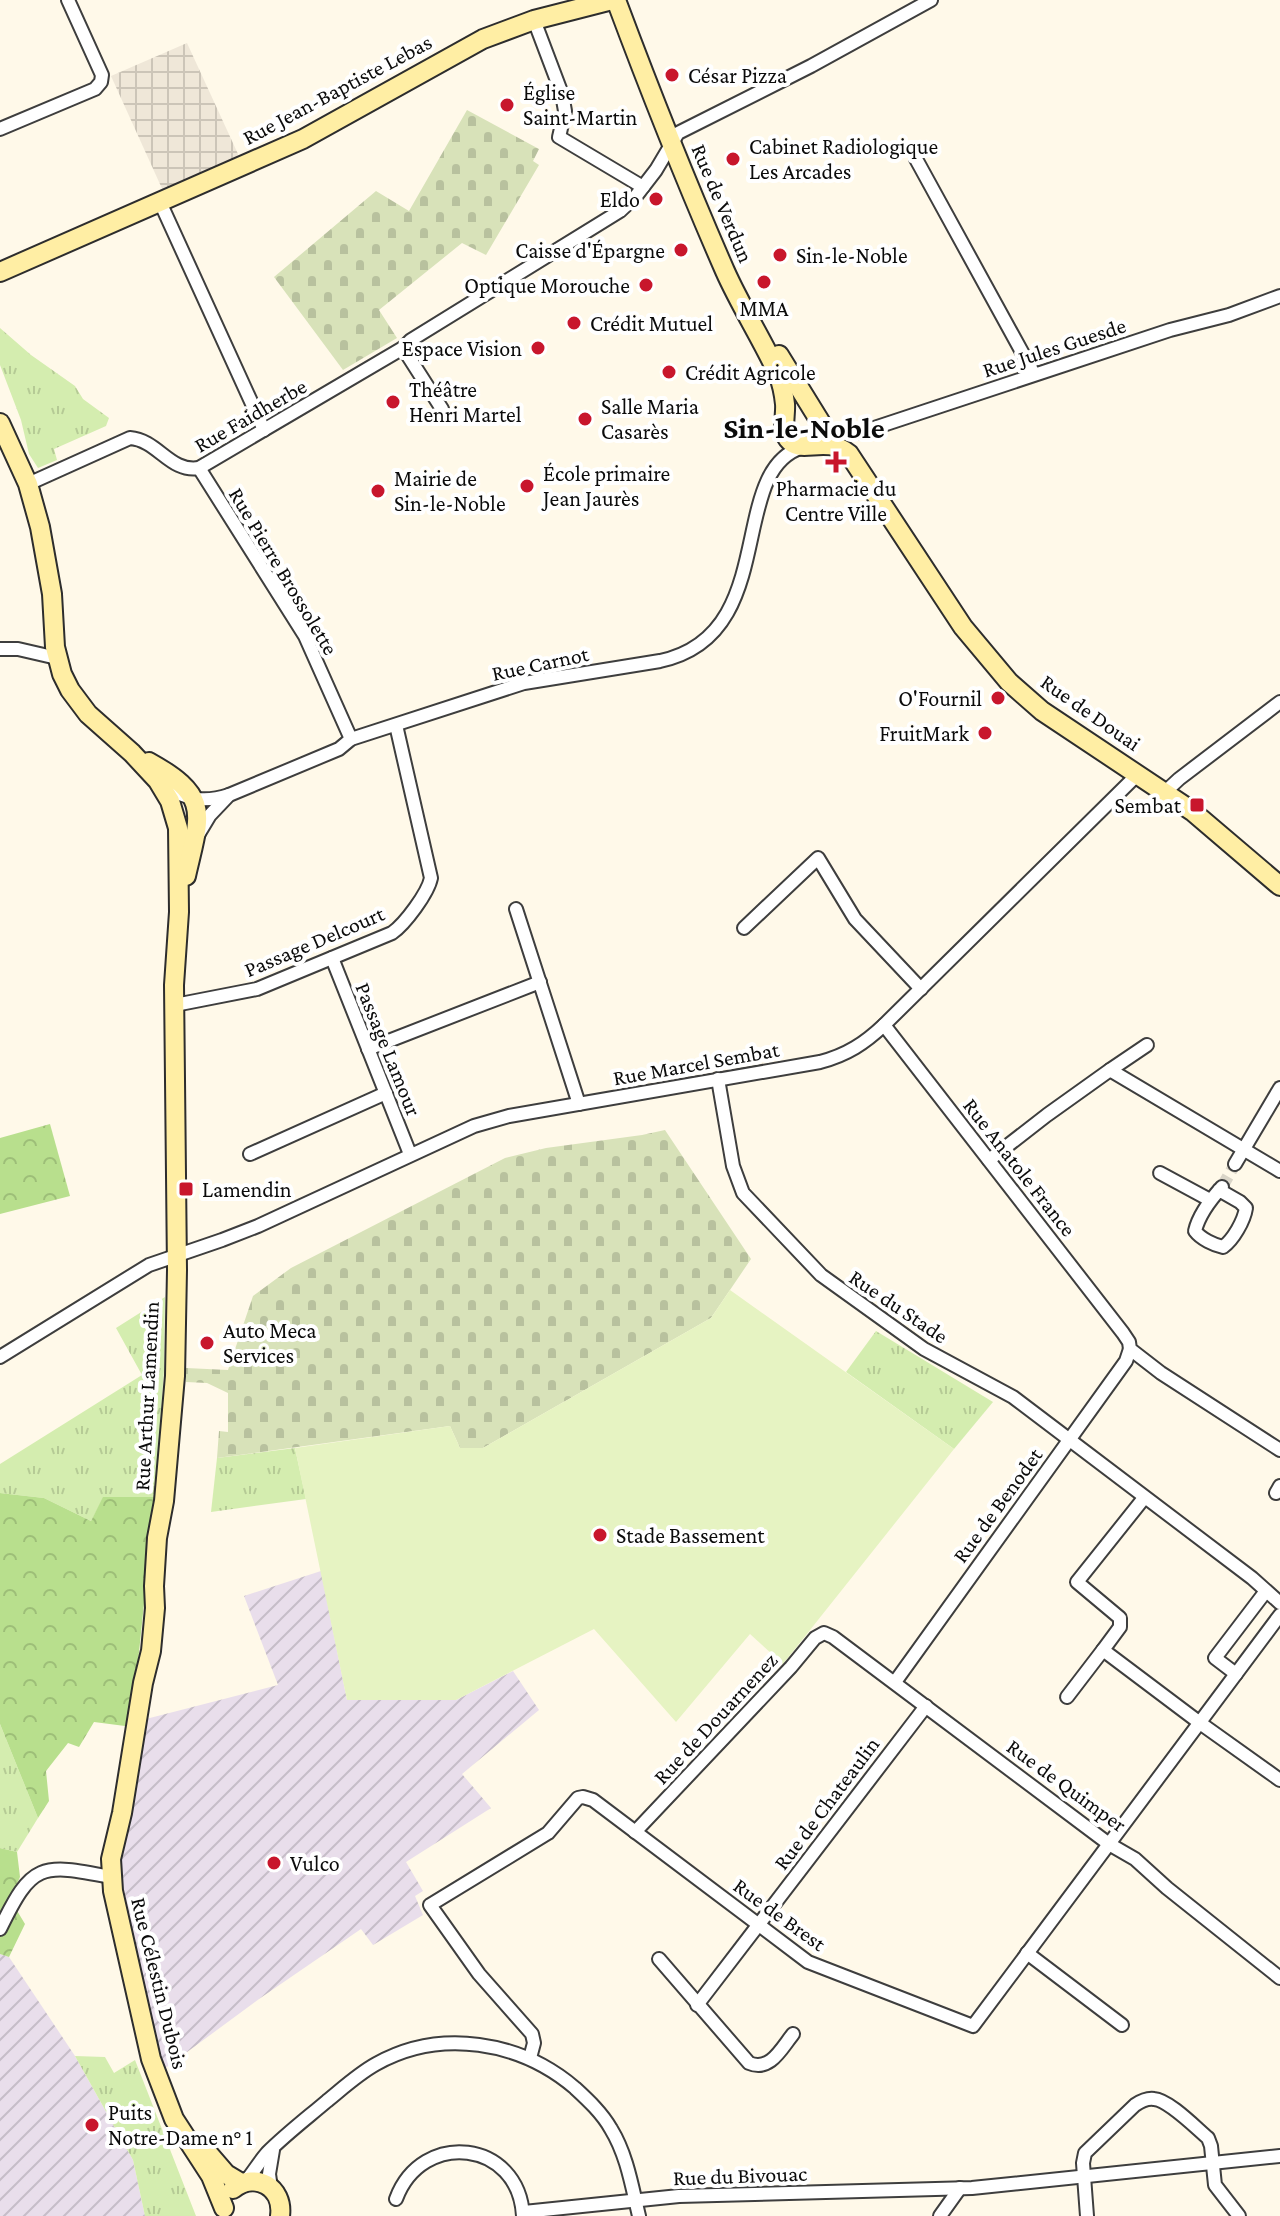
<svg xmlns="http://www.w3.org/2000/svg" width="1280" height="2216" viewBox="0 0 1280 2216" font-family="'Crimson Pro',serif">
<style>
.industrial{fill:url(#industrial-furrows)}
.grass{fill:url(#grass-tufts)}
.forest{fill:url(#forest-crowns)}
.cemetery{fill:url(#cemetery-stones)}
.pitch{fill:#e6f3c2}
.plaza{fill:url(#plaza-grid)}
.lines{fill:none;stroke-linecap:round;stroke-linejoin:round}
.street-tunnel{stroke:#dad5c8;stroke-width:12;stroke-dasharray:12 6;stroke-linecap:butt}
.street-casing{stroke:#3e3e3e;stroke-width:16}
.secondary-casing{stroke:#2d2d2d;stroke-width:22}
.street{stroke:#fff;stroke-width:12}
.secondary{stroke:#ffeea4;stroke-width:18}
.poi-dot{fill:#c8162c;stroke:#fff;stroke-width:3}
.labels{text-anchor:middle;stroke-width:8;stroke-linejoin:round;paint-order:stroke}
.poi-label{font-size:22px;fill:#0b0b0b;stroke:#fff;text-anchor:start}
.street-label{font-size:22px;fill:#0b0b0b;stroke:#fff}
.district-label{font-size:30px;font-weight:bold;fill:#0b0b0b;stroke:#fff}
</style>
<defs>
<pattern id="industrial-furrows" width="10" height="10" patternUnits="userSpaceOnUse" patternTransform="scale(2)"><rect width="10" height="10" fill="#e9deeb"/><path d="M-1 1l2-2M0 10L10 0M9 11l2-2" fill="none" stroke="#c6bdc8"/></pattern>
<pattern id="grass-tufts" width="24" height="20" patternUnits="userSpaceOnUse" patternTransform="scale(2)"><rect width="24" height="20" fill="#d4edaf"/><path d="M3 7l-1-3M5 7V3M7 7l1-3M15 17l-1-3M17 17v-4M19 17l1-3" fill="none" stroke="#b5ca95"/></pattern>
<pattern id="forest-crowns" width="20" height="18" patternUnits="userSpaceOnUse" patternTransform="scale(2)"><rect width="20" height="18" fill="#b8df8d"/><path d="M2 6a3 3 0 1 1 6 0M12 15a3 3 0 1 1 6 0" fill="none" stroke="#9dbe78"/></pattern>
<pattern id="cemetery-stones" width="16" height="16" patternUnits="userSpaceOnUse" patternTransform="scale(2)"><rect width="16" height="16" fill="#d8e2b9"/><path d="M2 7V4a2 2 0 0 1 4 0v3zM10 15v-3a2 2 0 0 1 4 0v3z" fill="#b8c19e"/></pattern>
<pattern id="plaza-grid" width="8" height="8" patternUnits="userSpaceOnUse" patternTransform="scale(2)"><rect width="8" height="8" fill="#efe7d8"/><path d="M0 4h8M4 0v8" fill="none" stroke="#ccc5b8"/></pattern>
</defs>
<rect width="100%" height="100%" fill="#fff9e9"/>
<!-- industrial -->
<g class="industrial">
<polygon points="321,1571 347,1700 456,1700 513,1671 539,1710 462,1774 491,1808 406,1862 423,1891 415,1896 423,1915 373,1945 361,1929 259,1999 160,2072 117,1886 142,1720 278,1685 244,1596"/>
<polygon points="0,1954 9,1957 75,2056 133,2160 145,2216 0,2216"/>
</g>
<!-- grass -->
<g class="grass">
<polygon points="0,328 31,355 75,386 83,399 109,418 106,426 54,449 57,460 38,468 29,454 21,420 0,365"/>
<polygon points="165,1297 164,1370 155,1497 104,1497 91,1521 44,1498 0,1493 0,1464 142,1375 116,1328"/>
<polygon points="876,1331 993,1402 954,1449 846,1372"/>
<polygon points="295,1448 306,1499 211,1512 217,1458"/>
<polygon points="0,1724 38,1818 17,1852 0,1848"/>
<polygon points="75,2056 105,2057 114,2073 135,2060 196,2216 145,2216 133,2160"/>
</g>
<!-- forest -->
<g class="forest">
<polygon points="50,1124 70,1196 0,1214 0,1138"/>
<polygon points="0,1493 44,1498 91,1521 103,1497 155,1497 135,1691 125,1726 94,1722 79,1747 68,1743 46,1771 49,1801 38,1818 0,1724"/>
<polygon points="0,1848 17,1852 20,1877 10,1899 25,1924 9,1957 0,1954"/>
</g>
<!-- cemetery -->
<g class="cemetery">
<polygon points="467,110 539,149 533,161 539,165 486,255 462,243 379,310 397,338 343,370 274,277 376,191 409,211"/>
<polygon points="665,1130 751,1259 711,1318 483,1448 460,1448 450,1426 217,1458 219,1431 228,1432 228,1393 207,1383 186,1382 186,1368 228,1370 253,1296 291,1268 505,1158 546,1148 642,1135"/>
</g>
<!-- pitch -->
<polygon class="pitch" points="730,1290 954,1449 783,1664 750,1634 676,1722 594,1629 456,1700 347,1700 295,1448 450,1426 460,1448 483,1448 711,1318"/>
<!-- plaza -->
<polygon class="plaza" points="187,43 238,154 233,165 164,193 111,76"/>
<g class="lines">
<!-- street-tunnel -->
<polyline class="street-tunnel" points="1222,1187 1235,1164"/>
<!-- street casing -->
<g class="street-casing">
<g id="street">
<polyline points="534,20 562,94 565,111 559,137 643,187"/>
<polyline points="0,129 95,89 101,82 102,75 68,0"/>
<polyline points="916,159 1034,374"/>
<polyline points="160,202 264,430"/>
<polyline points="403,348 411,340 620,211 636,196 656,170 678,133 811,66 931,0"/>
<polyline points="839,434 862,432 1170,330 1229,315 1280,296"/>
<polyline points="199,468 305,636 351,739"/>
<path d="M28 484 130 438C158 440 170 473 199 468L403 348 442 409"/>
<polyline points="0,649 18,649 57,658"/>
<path d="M164 785C186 800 204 803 229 795"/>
<polyline points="1165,792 1179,779 1280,702"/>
<path d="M198 835 210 815 229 795 339 749 351 739 524 683 660 661C782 635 725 470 803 447"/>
<polyline points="516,909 579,1104"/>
<polyline points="744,928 818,858 855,919 921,989"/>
<polyline points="332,958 410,1154"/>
<path d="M175 1005 257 989 392 933C405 924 428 893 431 878L396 725"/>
<polyline points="884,1025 1123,1333 1129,1342 1130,1349 1161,1373 1280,1450"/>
<polyline points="368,1049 540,982"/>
<polyline points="1110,1070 1147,1045"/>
<polyline points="718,1079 733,1166 743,1193 821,1275 924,1349 1013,1397 1252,1578 1280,1603"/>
<polyline points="250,1154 386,1093"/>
<polyline points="989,1160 1047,1115 1110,1070 1280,1171"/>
<polyline points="1235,1164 1280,1088"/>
<polyline points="1160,1173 1210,1200"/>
<path d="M1219 1190 1240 1202 1246 1208C1244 1221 1233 1240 1223 1247 1214 1245 1201 1239 1195 1231 1199 1214 1211 1199 1222 1187"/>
<path d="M0 1357 149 1265 222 1240 258 1226 474 1126 509 1116 820 1062C847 1055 865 1043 884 1025L1138 774"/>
<polyline points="1276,1493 1280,1486"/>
<polyline points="1144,1498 1077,1582 1120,1618 1120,1627 1103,1650 1200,1723 1280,1780"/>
<polyline points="1236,1674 1215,1658 1266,1591"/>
<polyline points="895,1682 1126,1361 1130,1349"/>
<polyline points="1067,1697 1103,1650"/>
<polyline points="635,1832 791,1667 815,1638 824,1633 833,1637 1109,1844 1135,1859 1167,1888 1280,1978"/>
<path d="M0 1929C32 1863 40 1863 111 1877"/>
<polyline points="1027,1953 1122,2025"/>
<path d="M659 1959 749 2063C770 2072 781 2049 793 2034"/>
<polyline points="697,2005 926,1706"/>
<polyline points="530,2058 534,2043 532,2034 479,1974 430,1905 548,1833 578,1798 583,1797 593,1800 808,1962 973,2026 1280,1615"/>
<path d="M245 2182C253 2173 259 2162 267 2153 286 2134 307 2118 327 2101 343 2088 358 2074 376 2064 440 2028 520 2041 575 2088 588 2100 602 2113 611 2129 627 2155 632 2187 639 2216"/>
<polyline points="271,2188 269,2174 273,2150"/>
<path d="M396 2199C422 2129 519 2140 523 2216"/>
<polyline points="524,2212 679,2196 972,2188 1280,2156"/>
<polyline points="940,2216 960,2188"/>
<path d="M1087 2216 1083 2163 1085 2153 1135 2105C1141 2101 1147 2098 1154 2099 1169 2100 1196 2128 1208 2138L1211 2146 1215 2185 1239 2216"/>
</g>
</g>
<!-- secondary casing -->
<g class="secondary-casing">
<g id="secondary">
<path d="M616 0C650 91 686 182 725 271 741 307 762 339 778 374 782 384 784 394 785 404 786 415 781 430 788 439 801 456 825 434 849 454L963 627 1009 682 1042 711 1192 811 1280 886"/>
<polyline points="0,272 303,139 483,39 534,20 612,0"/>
<polyline points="779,355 821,423 820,435 812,444"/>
<polyline points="0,423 28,484 40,527 52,594 55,647 62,674 70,690 88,714 132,753 158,781 170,801 178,828 179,912 174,985 177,1270 175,1376 164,1501 157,1538 154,1586 155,1608 151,1651 143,1683 122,1813 111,1859 113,1891 151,2059 174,2119 211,2176 224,2208"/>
<path d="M149 762C212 797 200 814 186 876"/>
<polyline points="207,2152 226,2174 241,2183"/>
<path d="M233 2189C255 2171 284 2187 280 2216"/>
</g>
</g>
<!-- street -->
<use href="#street" class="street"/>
<!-- secondary -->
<use href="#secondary" class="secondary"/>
</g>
<!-- markers -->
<g class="poi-dot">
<circle cx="672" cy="75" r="8"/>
<circle cx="507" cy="105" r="8"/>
<circle cx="733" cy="159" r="8"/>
<circle cx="656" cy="199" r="8"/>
<circle cx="681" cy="250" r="8"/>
<circle cx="780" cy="255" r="8"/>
<circle cx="764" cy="282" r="8"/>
<circle cx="646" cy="285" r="8"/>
<circle cx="574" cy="323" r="8"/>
<circle cx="538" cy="348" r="8"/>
<circle cx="669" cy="372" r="8"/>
<circle cx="393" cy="402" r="8"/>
<circle cx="585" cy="419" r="8"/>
<path d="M832 450h8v8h8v8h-8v8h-8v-8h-8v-8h8z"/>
<circle cx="527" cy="486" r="8"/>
<circle cx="378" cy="491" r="8"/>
<circle cx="998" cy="698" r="8"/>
<circle cx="985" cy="733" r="8"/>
<rect x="1189" y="797" width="16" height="16" rx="4"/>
<rect x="178" y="1181" width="16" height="16" rx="4"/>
<circle cx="207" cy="1343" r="8"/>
<circle cx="600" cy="1535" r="8"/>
<circle cx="274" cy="1863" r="8"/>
<circle cx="92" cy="2125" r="8"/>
</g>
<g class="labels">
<!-- poi labels -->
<g class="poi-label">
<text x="688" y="83">César Pizza</text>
<text x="523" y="100">Église<tspan x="523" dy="25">Saint-Martin</tspan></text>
<text x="749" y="154">Cabinet Radiologique<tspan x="749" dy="25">Les Arcades</tspan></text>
<text x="640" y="207" text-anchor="end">Eldo</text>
<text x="665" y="258" text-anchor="end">Caisse d'Épargne</text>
<text x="796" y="263">Sin-le-Noble</text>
<text x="630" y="293" text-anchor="end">Optique Morouche</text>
<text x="764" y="316" text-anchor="middle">MMA</text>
<text x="590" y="331">Crédit Mutuel</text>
<text x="522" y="356" text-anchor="end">Espace Vision</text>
<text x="685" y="380">Crédit Agricole</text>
<text x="409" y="397">Théâtre<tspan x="409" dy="25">Henri Martel</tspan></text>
<text x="601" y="414">Salle Maria<tspan x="601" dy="25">Casarès</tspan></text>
<text x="543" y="481">École primaire<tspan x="543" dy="25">Jean Jaurès</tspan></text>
<text x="394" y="486">Mairie de<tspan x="394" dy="25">Sin-le-Noble</tspan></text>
<text x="836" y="496" text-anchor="middle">Pharmacie du<tspan x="836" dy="25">Centre Ville</tspan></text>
<text x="982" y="706" text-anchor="end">O'Fournil</text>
<text x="969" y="741" text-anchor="end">FruitMark</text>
<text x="1181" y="813" text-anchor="end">Sembat</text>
<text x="202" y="1197">Lamendin</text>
<text x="223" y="1338">Auto Meca<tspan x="223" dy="25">Services</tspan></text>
<text x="616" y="1543">Stade Bassement</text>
<text x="290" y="1871">Vulco</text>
<text x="108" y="2120">Puits<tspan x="108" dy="25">Notre-Dame n° 1</tspan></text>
</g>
<!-- street labels -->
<g class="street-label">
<text transform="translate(337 89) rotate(-28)" y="8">Rue Jean-Baptiste Lebas</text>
<text transform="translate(723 203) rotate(67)" y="8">Rue de Verdun</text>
<text transform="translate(1054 347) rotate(-18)" y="8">Rue Jules Guesde</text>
<text transform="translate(250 415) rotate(-30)" y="8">Rue Faidherbe</text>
<text transform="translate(284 571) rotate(59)" y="8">Rue Pierre Brossolette</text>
<text transform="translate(540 663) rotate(-12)" y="8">Rue Carnot</text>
<text transform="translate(1091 712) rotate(35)" y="8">Rue de Douai</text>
<text transform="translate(314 941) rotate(-23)" y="8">Passage Delcourt</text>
<text transform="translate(389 1049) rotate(68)" y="8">Passage Lamour</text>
<text transform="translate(696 1063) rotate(-10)" y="8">Rue Marcel Sembat</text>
<text transform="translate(1020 1167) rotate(52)" y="8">Rue Anatole France</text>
<text transform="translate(899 1306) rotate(34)" y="8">Rue du Stade</text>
<text transform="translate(146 1396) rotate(-87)" y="8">Rue Arthur Lamendin</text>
<text transform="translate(997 1505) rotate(-54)" y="8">Rue de Benodet</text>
<text transform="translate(715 1718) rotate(-47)" y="8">Rue de Douarnenez</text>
<text transform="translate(1067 1785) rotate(36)" y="8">Rue de Quimper</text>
<text transform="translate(826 1803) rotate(-53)" y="8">Rue de Chateaulin</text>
<text transform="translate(780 1914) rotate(36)" y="8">Rue de Brest</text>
<text transform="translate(160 1983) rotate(76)" y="8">Rue Célestin Dubois</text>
<text transform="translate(740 2175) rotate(-2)" y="8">Rue du Bivouac</text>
</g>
<!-- district labels -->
<g class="district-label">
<text x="804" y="438">Sin-le-Noble</text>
</g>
</g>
</svg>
